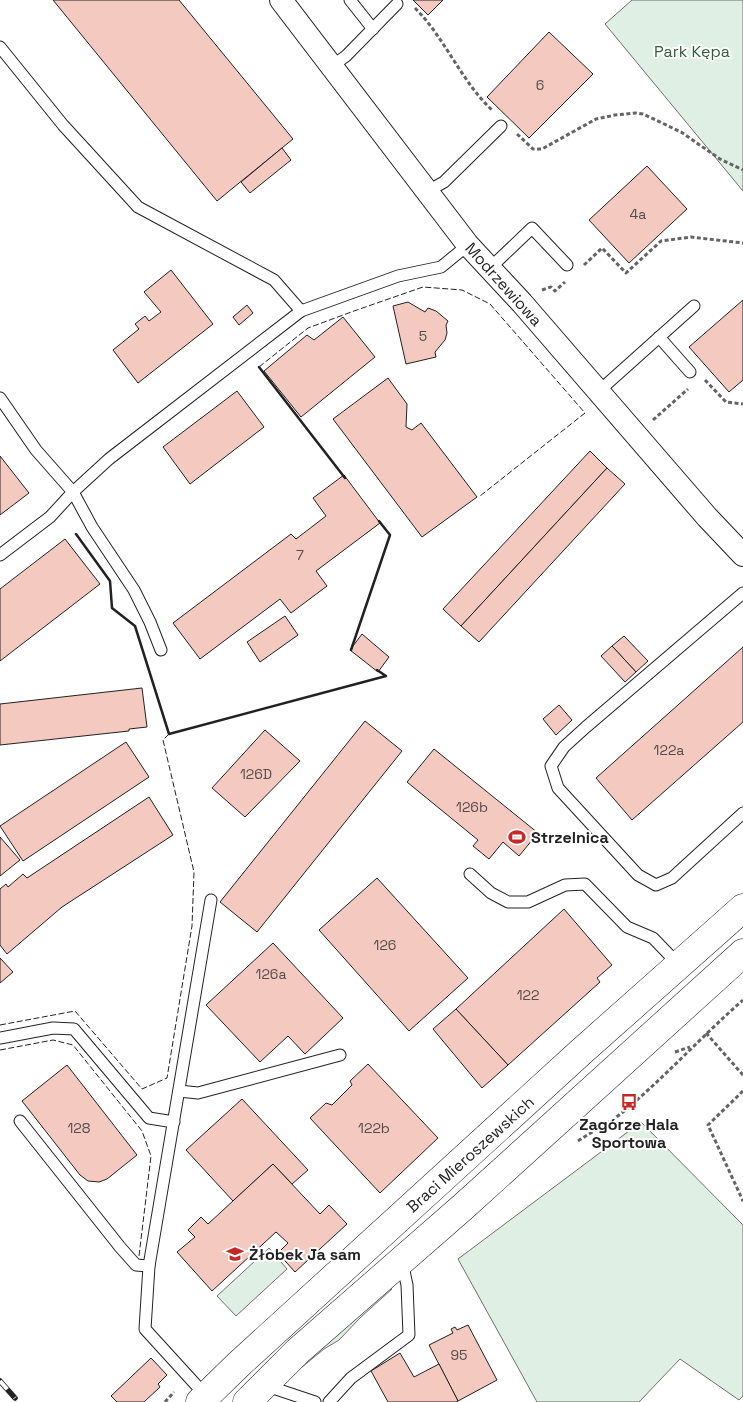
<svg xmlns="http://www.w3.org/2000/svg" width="743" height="1402" viewBox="0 0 743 1402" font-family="'Space Grotesk',sans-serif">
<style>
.green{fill:#e0efe3;stroke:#6f6f6f}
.building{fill:#f3c9c0;stroke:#222}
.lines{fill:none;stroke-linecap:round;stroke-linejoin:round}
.service-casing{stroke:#222;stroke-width:13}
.minor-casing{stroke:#222;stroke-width:24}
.secondary-casing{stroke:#222;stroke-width:29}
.path{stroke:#646464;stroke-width:3;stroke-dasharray:4 2.5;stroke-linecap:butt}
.service{stroke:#fff;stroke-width:11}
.minor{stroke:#fff;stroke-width:22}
.secondary{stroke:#fff;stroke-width:28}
.rail-casing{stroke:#222;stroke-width:5.5}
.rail{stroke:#fff;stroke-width:4;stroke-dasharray:11;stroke-linecap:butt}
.fence{stroke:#222;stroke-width:1;stroke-dasharray:6 2.5;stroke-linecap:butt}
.wall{stroke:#222;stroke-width:2.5}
.labels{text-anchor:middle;stroke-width:4;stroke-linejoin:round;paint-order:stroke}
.number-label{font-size:14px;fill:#564c4a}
.park-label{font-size:16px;fill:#2f5e38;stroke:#fff}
.street-label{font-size:16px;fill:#222;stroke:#fff}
.poi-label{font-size:16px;font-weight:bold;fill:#222;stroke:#fff;text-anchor:start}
</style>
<rect width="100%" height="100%" fill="#fff"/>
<!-- green -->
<g class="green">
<polygon points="632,0 743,0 743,191 605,24"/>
<polygon points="641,1122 743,1225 743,1396 739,1400 680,1359 639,1402 537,1402 458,1259"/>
<polygon points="269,1248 287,1269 236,1316 217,1296"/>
<polygon points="389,1289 392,1289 361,1317 339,1340 324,1349 296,1372 296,1371"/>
</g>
<!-- building -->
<g class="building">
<polygon points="53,0 179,0 293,139 217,201"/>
<polygon points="413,0 443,0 428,15"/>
<polygon points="549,32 593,74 529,138 487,97"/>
<polygon points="282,148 291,160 250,193 241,182"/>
<polygon points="647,166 687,209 629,263 589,220"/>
<polygon points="171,270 213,324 138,383 113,350 139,329 135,324 145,316 149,321 161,312 144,292"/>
<polygon points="743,300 743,380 729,392 689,347"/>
<polygon points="408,302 425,312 428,308 436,311 448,321 446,325 447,333 445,340 435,352 436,357 406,364 393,306"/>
<polygon points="247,305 253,313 239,325 233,317"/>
<polygon points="343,317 375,357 301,417 264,371 307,335 314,340"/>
<polygon points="388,378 407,404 406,427 412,430 421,423 477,497 422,537 333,419"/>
<polygon points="237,391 264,427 190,484 163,447"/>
<polygon points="590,451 607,468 461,626 443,609"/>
<polygon points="0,456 29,493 0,515"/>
<polygon points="607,468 625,484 479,642 461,626"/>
<polygon points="344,475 380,523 316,571 327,586 291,613 280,599 200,659 173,623 291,534 296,539 326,516 313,498"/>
<polygon points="65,539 100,584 0,661 0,589"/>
<polygon points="285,616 298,635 260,662 247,642"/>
<polygon points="362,634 389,657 378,672 350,650"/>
<polygon points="624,636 648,661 636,672 612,646"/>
<polygon points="612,646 636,672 625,682 601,656"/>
<polygon points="743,647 743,722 632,820 596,778"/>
<polygon points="142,688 147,727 129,729 129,731 0,745 0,704"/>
<polygon points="559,705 572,720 556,735 543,719"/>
<polygon points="365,721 402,751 257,932 220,902"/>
<polygon points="265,730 300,761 245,817 212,788"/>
<polygon points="126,742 149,777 23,861 0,826"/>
<polygon points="434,749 538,833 519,856 503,842 489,859 473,846 478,840 407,782"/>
<polygon points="149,797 173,835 62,907 7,954 0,945 0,889 6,884 8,887 23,874 27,878"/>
<polygon points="0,837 20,860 0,876"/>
<polygon points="377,878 468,978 409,1031 319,930"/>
<polygon points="564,909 612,965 597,978 600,982 508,1065 456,1009"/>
<polygon points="273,943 343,1018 305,1054 288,1036 260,1062 206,1005"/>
<polygon points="0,958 13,972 0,983"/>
<polygon points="456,1009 508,1065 482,1088 433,1029"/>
<polygon points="368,1064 438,1138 380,1193 310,1118 326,1103 332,1105 352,1085 350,1081"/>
<polygon points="67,1065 137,1155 107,1179 99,1182 88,1181 80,1175 22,1101"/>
<polygon points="242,1099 308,1170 292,1184 273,1164 233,1201 186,1150"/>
<polygon points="273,1164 320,1214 329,1205 347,1224 295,1272 278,1253 288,1243 276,1232 212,1291 177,1252 195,1237 188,1230 201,1217 208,1224"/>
<polygon points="468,1325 497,1380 458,1401 429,1345 453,1333 451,1329 455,1327 457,1330"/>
<polygon points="400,1353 414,1377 439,1364 458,1401 456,1402 388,1402 371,1371"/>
<polygon points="151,1358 167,1375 158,1384 160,1387 144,1402 117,1402 111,1396"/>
</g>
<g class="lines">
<!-- service casing -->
<g class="service-casing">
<g id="service">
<polyline points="350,0 373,29"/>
<polyline points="0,47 63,125 138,207 274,280 301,311"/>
<polyline points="332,66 346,56 397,4"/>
<polyline points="428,191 444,182 501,126"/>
<polyline points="489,269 532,228 567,265"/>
<polyline points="659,337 690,372"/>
<polyline points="599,391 694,306"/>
<polyline points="0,398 36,450 73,492 92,527 134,590 150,622 161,650"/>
<polyline points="0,555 50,517 73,492 109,459 301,311 398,276 441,267 468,245"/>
<polyline points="743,593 586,727 564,747 551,766 558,788 638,875 656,885 672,878 743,813"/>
<polyline points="470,874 491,893 508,902 528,902 565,885 585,884 627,927 653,938 679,965"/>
<polyline points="0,1038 53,1028 74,1029 149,1118 174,1122"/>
<polyline points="179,1091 198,1093 340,1055"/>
<polyline points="20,1121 120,1247 136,1265 149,1266"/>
<polyline points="264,1385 315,1402"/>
<polyline points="207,1397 145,1329 149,1266 211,900"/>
<polyline points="329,1402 351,1378 409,1335 407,1285 402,1262"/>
</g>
</g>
<!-- minor casing -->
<g class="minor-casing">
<polyline id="minor" points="281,0 468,245 522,303 707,517 743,555"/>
</g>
<!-- secondary casing -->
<g class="secondary-casing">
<g id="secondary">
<polyline points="200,1402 239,1364 582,1051 743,908"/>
<polyline points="247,1402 298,1351 464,1206 743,953"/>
</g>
</g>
<!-- path -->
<g class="path">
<path d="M415 8C445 38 461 81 492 110"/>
<polyline points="517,134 533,149 542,149 596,119 615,115 636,113 643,114 681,132 720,159 743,170"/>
<polyline points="584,265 602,248 626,273 661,241 691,237 743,243"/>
<polyline points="542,290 551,287 555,291 565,282"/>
<polyline points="705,380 726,402 743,404"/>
<polyline points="653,420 688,389"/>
<polyline points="706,1033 743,1075"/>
<polyline points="675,1052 690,1047"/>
<polyline points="743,1091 708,1125 743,1201"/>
<path d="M578 1141C593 1131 609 1123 623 1112 665 1077 702 1036 743 1000"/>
<polyline points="165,1402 174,1392"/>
</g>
<!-- service -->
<use href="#service" class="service"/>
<!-- minor -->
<use href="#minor" class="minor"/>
<!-- secondary -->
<use href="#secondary" class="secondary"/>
<!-- rail casing -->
<g class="rail-casing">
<polyline id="rail" points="0,1381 15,1398"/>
</g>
<!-- rail -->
<use href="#rail" class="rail"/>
<!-- fence -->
<g class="fence">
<polyline points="259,367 308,328 354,311 423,287 462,290 490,304 585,413 480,496"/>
<polyline points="0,1025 75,1011 142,1089 167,1078 192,926 194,872 163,740 169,734"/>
<polyline points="0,1050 53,1040 73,1045 142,1131 151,1156 139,1256"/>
</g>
<!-- wall -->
<g class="wall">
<polyline points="259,367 345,478"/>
<polyline points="76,534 110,581 112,608 135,626 169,734 386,676 377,670"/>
<polyline points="351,650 390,535 379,521"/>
</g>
</g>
<!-- icons -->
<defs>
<g id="stadium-bare" transform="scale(1.35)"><path d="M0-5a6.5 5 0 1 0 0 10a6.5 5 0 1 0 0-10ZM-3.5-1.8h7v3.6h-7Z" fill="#c62828" stroke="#fff" stroke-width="2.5" paint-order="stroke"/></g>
<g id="bus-bare" transform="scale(1.35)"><path d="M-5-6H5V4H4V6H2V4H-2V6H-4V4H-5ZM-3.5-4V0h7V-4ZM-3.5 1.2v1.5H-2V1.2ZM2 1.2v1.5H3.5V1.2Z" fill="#c62828" stroke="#fff" stroke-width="2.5" paint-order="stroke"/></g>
<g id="school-bare" transform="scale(1.35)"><path d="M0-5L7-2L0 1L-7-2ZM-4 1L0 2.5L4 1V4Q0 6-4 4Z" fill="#c62828" stroke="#fff" stroke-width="2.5" paint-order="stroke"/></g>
</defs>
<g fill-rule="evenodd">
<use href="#stadium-bare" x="517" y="837"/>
<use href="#bus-bare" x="629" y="1102"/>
<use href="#school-bare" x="235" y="1254"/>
</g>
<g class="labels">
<!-- number labels -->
<g class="number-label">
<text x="540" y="90">6</text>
<text x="638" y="219">4a</text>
<text x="423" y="341">5</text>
<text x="300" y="560">7</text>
<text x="669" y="755">122a</text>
<text x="256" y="779">126D</text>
<text x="472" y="812">126b</text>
<text x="385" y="950">126</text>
<text x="271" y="979">126a</text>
<text x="528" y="1000">122</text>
<text x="79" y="1133">128</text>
<text x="374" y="1133">122b</text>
<text x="459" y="1360">95</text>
</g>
<!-- park labels -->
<g class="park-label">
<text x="692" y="57">Park Kępa</text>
</g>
<!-- street labels -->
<g class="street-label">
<text transform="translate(504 284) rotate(48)" y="6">Modrzewiowa</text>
<text transform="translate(470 1154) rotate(-42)" y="6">Braci Mieroszewskich</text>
</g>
<!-- poi labels -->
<g class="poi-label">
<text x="531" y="843">Strzelnica</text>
<text x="629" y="1130" text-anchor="middle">Zagórze Hala<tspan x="629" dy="18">Sportowa</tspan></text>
<text x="249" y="1260">Żłobek Ja sam</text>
</g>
</g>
</svg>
